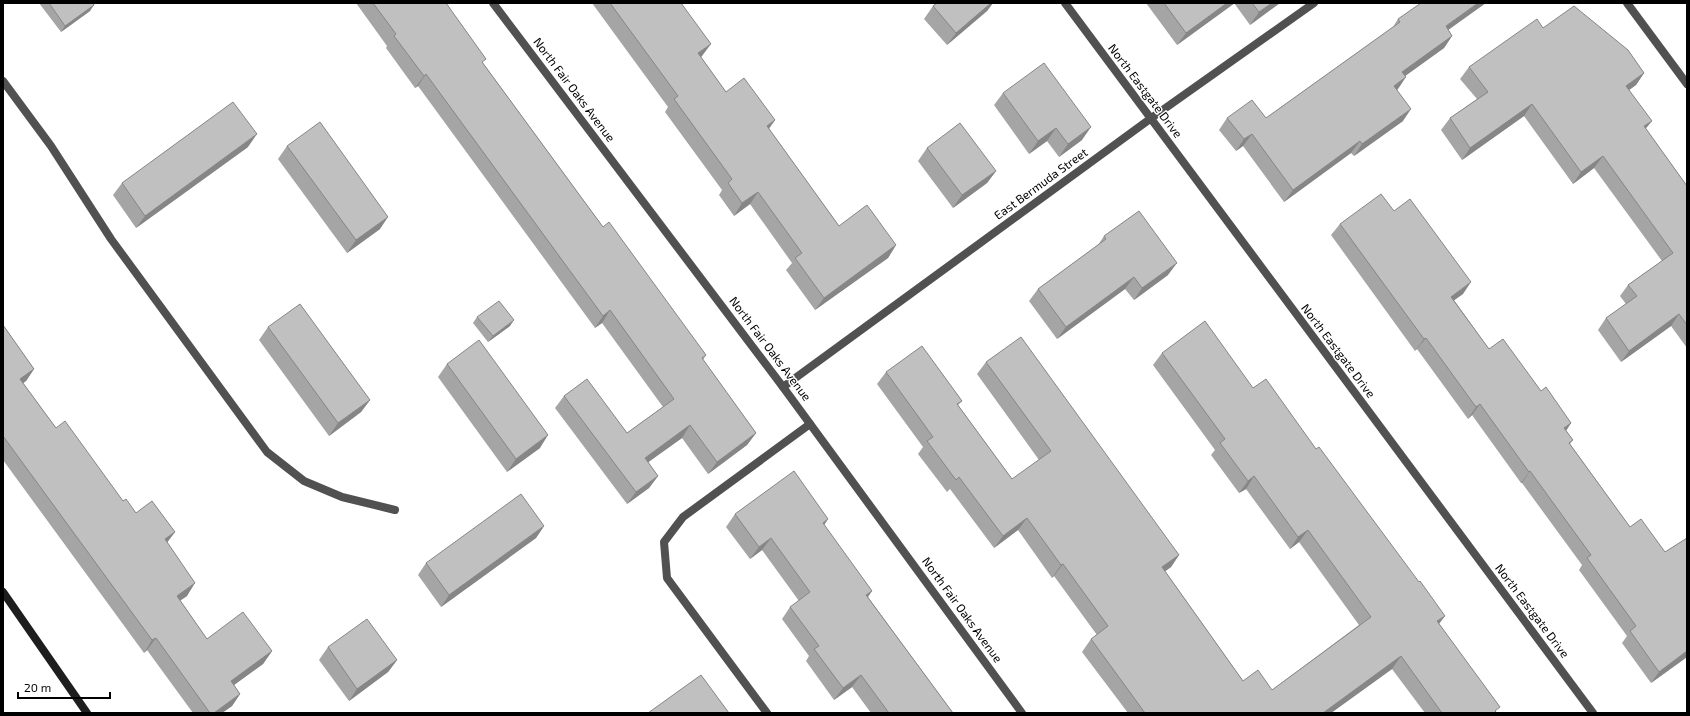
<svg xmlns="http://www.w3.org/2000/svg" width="1690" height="716" viewBox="0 0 1690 716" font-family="'Exo 2',sans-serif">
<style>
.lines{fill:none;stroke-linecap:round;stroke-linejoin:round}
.lane{stroke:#515151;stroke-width:8}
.street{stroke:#515151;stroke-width:8}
.secondary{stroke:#1e1e1e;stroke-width:8}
.wall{fill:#a5a5a5}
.shaded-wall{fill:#868686}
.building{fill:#c0c0c0;stroke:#868686}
.labels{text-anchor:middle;stroke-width:3;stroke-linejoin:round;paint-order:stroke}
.street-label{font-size:12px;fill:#000;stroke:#fff}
</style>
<rect width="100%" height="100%" fill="#fff"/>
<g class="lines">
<!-- lane -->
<g class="lane">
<polyline points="3,81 51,146 111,239 267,452 304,481 342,497 395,510"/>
<polyline points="767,713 667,578 664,542 683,517 810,424"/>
</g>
<!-- street -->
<g class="street">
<polyline points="493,3 783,387 1022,713"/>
<polyline points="1065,3 1593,713"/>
<polyline points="1627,3 1687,84"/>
<polyline points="783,387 1150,119 1314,3"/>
</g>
<!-- secondary -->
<polyline class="secondary" points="3,592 87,713"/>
</g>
<!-- wall -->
<g class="wall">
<polygon points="39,3 93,3 90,11 61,32"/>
<polygon points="356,3 446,3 483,63 603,227 706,355 703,360 756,433 747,445 708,474 682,438 648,462 658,476 649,488 627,504 555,408 564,396 627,433 663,407 602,323 595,328 418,86 415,88 386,48 387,46"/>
<polygon points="592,3 681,3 702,56 701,57 726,92 775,120 769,129 839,226 896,245 888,258 815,310 786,270 792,263 750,204 734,216 719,195 722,190 665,112 668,107"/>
<polygon points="937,3 993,3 987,11 947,45 924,19 933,6"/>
<polygon points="1146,3 1280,3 1250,25 1234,3 1177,45"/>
<polygon points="1398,19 1448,30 1452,36 1444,48 1405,76 1397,90 1403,121 1354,156 1351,153 1284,202 1243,146 1236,151 1219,130 1227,118 1266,118 1393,27"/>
<polygon points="1543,28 1644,73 1636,85 1629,90 1646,129 1687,186 1687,348 1671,326 1621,362 1598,330 1606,318 1626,304 1620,296 1628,285 1662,261 1594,168 1573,184 1524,116 1462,160 1441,130 1450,118 1477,99 1460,79 1469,67"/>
<polygon points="1003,93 1082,140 1059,157 1047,141 1029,154 994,105"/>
<polygon points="287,146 380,229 347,253 278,159"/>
<polygon points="248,147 136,228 113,195 122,183"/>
<polygon points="927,148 996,171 987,183 953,208 918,161"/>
<polygon points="1394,211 1463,294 1454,300 1489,349 1541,391 1571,423 1566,431 1573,440 1570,444 1630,527 1665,552 1687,538 1687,657 1651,683 1622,643 1627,636 1579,570 1582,565 1522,483 1521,483 1472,415 1468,419 1417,349 1415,351 1331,235 1340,224"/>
<polygon points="1104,236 1168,275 1134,300 1125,289 1057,339 1029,301 1038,289 1098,245"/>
<polygon points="477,317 510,326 488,342 473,323"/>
<polygon points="3,325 34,369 26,381 23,383 56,428 123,501 136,513 175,532 167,542 187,596 180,600 207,639 272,651 263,664 234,685 240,694 232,706 222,713 193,713 147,650 144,653 3,460"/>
<polygon points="268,327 370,400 361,412 329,436 259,340"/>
<polygon points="1162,353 1253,388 1439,624 1497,713 1425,713 1392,669 1331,713 1128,713 1082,652 1091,639 1097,635 1054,576 1052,578 1018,530 994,548 950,489 947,492 918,454 923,447 877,384 886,372 962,401 958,405 1012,479 1039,460 977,374 986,362 1179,555 1171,567 1165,571 1243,681 1272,690 1359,625 1299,542 1290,549 1246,489 1239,493 1211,455 1215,450 1153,365"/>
<polygon points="447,364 540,448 507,472 438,377"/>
<polygon points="735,514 828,519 824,525 868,597 953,713 871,713 852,687 834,700 806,661 809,656 782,619 790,607 799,601 762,550 750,559 726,527"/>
<polygon points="544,526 536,538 441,607 418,575 426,563"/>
<polygon points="328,647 397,660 388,672 349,701 319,660"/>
</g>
<!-- shaded-wall -->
<g class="shaded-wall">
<polygon points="991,3 993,3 987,11 947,45 956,33"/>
<polygon points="1227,3 1235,3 1177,45 1186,33"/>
<polygon points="1272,3 1280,3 1250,25 1259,12"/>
<polygon points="1478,3 1486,3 1437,38 1446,26"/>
<polygon points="94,5 90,11 61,32 65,26"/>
<polygon points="1452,36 1444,48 1394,84 1402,72"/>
<polygon points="711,44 702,56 689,66 698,53"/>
<polygon points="1644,73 1636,85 1618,98 1626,86"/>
<polygon points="426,74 418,86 415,88 424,76"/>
<polygon points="1406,77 1398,89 1386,98 1394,86"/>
<polygon points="1532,104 1524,116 1462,160 1470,148"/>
<polygon points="1411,109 1403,121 1354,156 1362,144"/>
<polygon points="775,120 766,132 767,126"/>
<polygon points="1652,121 1643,132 1644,126"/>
<polygon points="1091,127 1082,140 1059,157 1068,144"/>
<polygon points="1056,128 1047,141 1029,154 1038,141"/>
<polygon points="257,134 248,147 136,228 145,216"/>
<polygon points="1252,134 1243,146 1236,151 1244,139"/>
<polygon points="1360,141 1351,153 1284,202 1293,190"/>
<polygon points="1603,156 1594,168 1573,184 1581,172"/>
<polygon points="996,171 987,183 953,208 962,195"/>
<polygon points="758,192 750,204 734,216 742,203"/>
<polygon points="388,217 380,229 347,253 356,240"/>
<polygon points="896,245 888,258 815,310 824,298"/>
<polygon points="1177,263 1168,275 1134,300 1142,288"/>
<polygon points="1134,277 1125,289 1057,339 1066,327"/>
<polygon points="1471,282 1463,294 1443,308 1451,297"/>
<polygon points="610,310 602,323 595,328 603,316"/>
<polygon points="1679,314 1671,326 1621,362 1629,351"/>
<polygon points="514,320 510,326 488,342 493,336"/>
<polygon points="1426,338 1417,349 1415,351 1424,339"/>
<polygon points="34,369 26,381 12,391 20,379"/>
<polygon points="370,400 361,412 329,436 338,423"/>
<polygon points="1480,404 1472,415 1468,419 1476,407"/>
<polygon points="1571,423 1563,435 1564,428"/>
<polygon points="690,425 682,438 636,471 645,458"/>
<polygon points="756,433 747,445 708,474 717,462"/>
<polygon points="548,435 540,448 507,472 516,459"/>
<polygon points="1530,471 1522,483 1521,483 1529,472"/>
<polygon points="658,476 649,488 627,504 636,492"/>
<polygon points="1254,476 1246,489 1239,493 1248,481"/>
<polygon points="1027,518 1018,530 994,548 1003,536"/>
<polygon points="828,519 820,531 823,523"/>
<polygon points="544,526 536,538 441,607 449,595"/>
<polygon points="1308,530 1299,542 1290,549 1298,537"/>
<polygon points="175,532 166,544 165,539"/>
<polygon points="771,538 762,550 750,559 759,547"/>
<polygon points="1179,555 1171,567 1153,580 1162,567"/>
<polygon points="1063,564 1054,576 1052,578 1061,565"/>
<polygon points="195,583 187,596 168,609 177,596"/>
<polygon points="872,591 864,603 866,595"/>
<polygon points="1445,616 1436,628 1437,621"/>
<polygon points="156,638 147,650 144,653 152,640"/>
<polygon points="272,651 263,664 223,693 231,681"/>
<polygon points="1687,651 1687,657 1651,683 1659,672"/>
<polygon points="1401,656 1392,669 1331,713 1323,713"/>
<polygon points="397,660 388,672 349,701 357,689"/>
<polygon points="861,675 852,687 834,700 843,688"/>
<polygon points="240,694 232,706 222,713 214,713"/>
</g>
<!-- building -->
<g class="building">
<polygon points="49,3 93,3 94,5 65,26"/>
<polygon points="373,3 446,3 486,59 482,62 603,227 609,222 706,355 702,358 756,433 717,462 690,425 645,458 658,476 636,492 564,396 587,379 627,433 674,399 610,310 603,316 426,74 424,76 394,36 396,34"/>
<polygon points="610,3 681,3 711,44 698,53 726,92 744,78 775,120 767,126 839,226 867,205 896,245 824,298 795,258 802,253 758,192 742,203 728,183 732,179 674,99 678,96"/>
<polygon points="937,3 991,3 956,33 933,6"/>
<polygon points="1164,3 1227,3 1186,33"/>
<polygon points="1252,3 1272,3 1259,12"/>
<polygon points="1421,3 1478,3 1446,26 1452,36 1402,72 1406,77 1394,86 1411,109 1362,144 1360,141 1293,190 1252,134 1244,139 1227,118 1252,100 1266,118 1400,22 1398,19"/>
<polygon points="1574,6 1628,50 1644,73 1626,86 1652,121 1644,126 1687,186 1687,325 1679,314 1629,351 1606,318 1637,296 1628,285 1673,253 1603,156 1581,172 1532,104 1470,148 1450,118 1488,92 1469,67 1537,19 1543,28"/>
<polygon points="1044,63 1091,127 1068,144 1056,128 1038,141 1003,93"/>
<polygon points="233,102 257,134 145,216 122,183"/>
<polygon points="320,122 388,217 356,240 287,146"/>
<polygon points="960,123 996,171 962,195 927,148"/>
<polygon points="1381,194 1394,211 1410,199 1471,282 1451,297 1489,349 1503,339 1541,391 1546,387 1571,423 1564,428 1573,440 1569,443 1630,527 1641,519 1665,552 1687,538 1687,651 1659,672 1630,631 1636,626 1587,558 1591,555 1530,471 1529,472 1480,404 1476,407 1426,338 1424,339 1340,224"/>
<polygon points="1139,211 1177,263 1142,288 1134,277 1066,327 1038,289 1106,239 1104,236"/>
<polygon points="499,301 514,320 493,336 477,317"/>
<polygon points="300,304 370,400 338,423 268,327"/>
<polygon points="1205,321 1253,388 1266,379 1316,449 1319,447 1419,582 1420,581 1445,616 1437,621 1500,707 1495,711 1497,713 1442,713 1401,656 1323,713 1145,713 1091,639 1108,626 1063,564 1061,565 1027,518 1003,536 959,477 956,480 927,441 933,437 886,372 922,346 962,401 957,404 1012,479 1051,451 986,362 1021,337 1179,555 1162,567 1243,681 1258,670 1272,690 1371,617 1308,530 1298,537 1254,476 1248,481 1220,443 1225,439 1162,353"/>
<polygon points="3,325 34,369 20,379 56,428 65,421 123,501 126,499 136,513 152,501 175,532 165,539 195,583 177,596 207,639 243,612 272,651 231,681 240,694 214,713 210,713 156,638 152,640 3,436"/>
<polygon points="479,340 548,435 516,459 447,364"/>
<polygon points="794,471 828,519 823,523 872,591 866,595 953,713 889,713 861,675 843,688 814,649 819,646 790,607 810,592 771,538 759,547 735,514"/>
<polygon points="521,494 544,526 449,595 426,563"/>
<polygon points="367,619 397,660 357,689 328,647"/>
<polygon points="701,675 729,713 648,713"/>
</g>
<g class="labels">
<!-- street labels -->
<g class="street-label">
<text transform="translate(574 90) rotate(53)" y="4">North Fair Oaks Avenue</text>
<text transform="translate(1145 91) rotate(53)" y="4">North Eastgate Drive</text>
<text transform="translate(1041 184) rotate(-36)" y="4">East Bermuda Street</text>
<text transform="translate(770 349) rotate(53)" y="4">North Fair Oaks Avenue</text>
<text transform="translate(1338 351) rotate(53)" y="4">North Eastgate Drive</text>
<text transform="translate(962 610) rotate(54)" y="4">North Fair Oaks Avenue</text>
<text transform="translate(1532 611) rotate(53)" y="4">North Eastgate Drive</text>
</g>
</g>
<!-- border -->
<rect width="1690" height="716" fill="none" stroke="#000000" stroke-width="8"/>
<!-- scale -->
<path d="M18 692v6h92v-6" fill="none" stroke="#000000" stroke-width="2"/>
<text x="24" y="692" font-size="12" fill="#000000" stroke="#ffffff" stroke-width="3" paint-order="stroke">20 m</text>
</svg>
